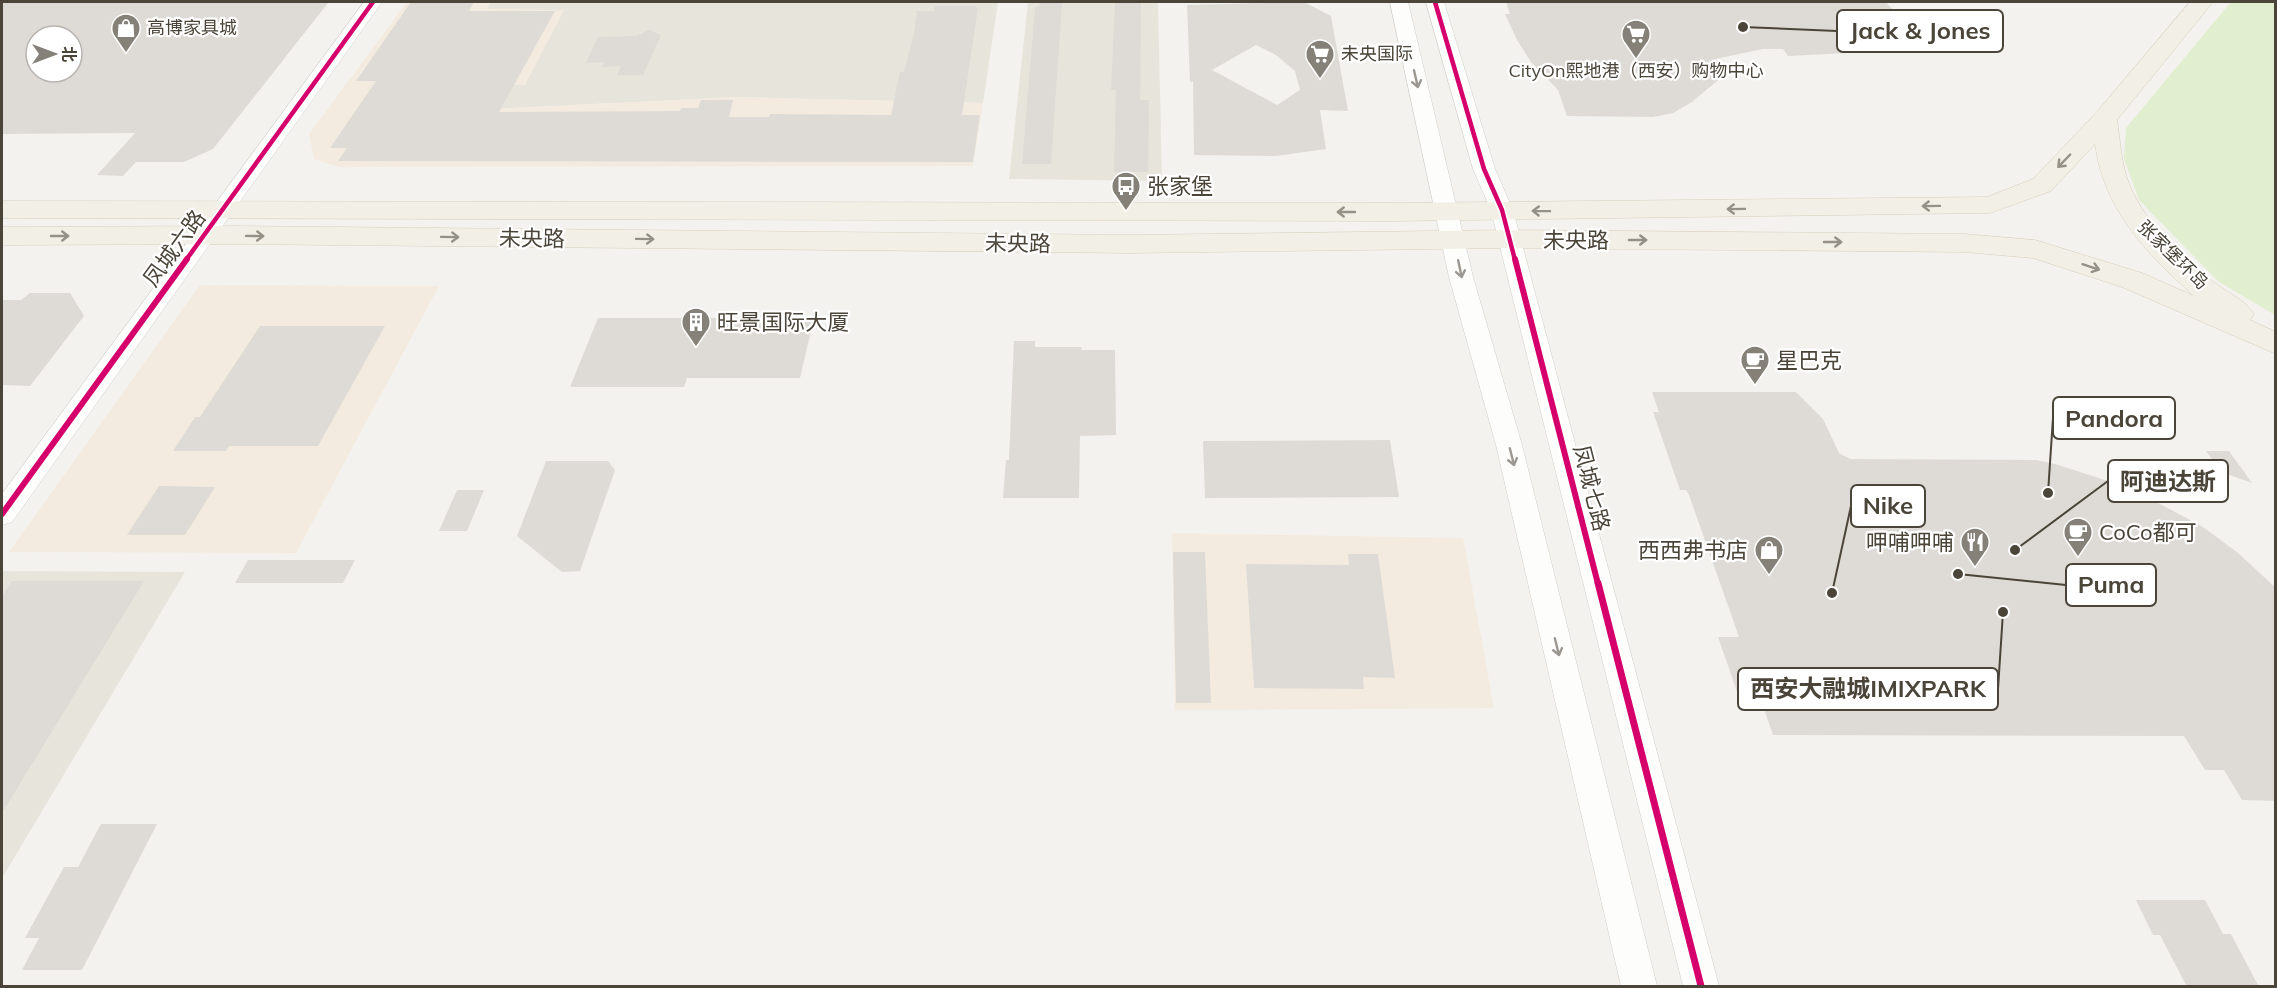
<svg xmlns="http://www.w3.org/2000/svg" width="2277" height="988" viewBox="0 0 2277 988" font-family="Mulish,'Noto Sans SC',sans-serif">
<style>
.residential{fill:#e7e4dc}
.commercial{fill:#f3ebdf}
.green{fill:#e1eecf}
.building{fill:#dedbd6;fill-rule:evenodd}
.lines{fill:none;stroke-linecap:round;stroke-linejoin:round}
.minor-casing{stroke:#d2d0cb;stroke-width:1}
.major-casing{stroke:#d6cebb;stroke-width:1}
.minor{fill:#fdfdfc;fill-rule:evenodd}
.major{fill:#f2efe6;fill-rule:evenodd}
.cycleway-far2-casing{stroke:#fff;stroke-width:8}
.cycleway-far1-casing{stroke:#fff;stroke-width:10}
.cycleway-casing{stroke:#fff;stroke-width:10}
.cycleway-far2{stroke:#d6006c;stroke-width:4.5}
.cycleway-far1{stroke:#d6006c;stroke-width:6}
.cycleway{stroke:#d6006c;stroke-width:7}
.oneway{stroke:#9b9791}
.oneway2{stroke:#969187}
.labels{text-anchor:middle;stroke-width:4.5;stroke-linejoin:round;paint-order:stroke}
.far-poi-label{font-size:18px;fill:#4b4439;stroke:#fff;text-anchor:start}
.far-street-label{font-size:18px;fill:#4b4439;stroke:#fff}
.poi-label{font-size:22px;fill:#4b4439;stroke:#fff;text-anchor:start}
.street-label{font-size:22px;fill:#4b4439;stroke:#fff}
.leader{fill:none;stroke:#4b4439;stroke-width:2}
.callout-dot{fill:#4b4439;stroke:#fff;stroke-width:2}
.callout{fill:#fff;stroke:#4b4439;stroke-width:2}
.callout-label{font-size:24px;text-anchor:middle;font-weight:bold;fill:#4b4439}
</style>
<rect width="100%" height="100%" fill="#f4f2ee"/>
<!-- residential -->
<g class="residential">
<polygon points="491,2 998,2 983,103 736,97 453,111 563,10 486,10"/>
<polygon points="1028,2 1158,2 1162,181 1009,179"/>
<polygon points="2,571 185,572 2,878"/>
</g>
<!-- commercial -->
<g class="commercial">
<polygon points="407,2 491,2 487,9 564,10 525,85 467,85 454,111 736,97 983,103 973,166 339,167 314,159 309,134"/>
<polygon points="200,285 439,286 296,553 9,552"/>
<polygon points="1172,533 1463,538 1494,708 1175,710"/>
</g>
<!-- green -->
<polygon class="green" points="2235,2 2275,2 2275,315 2219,282 2139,200 2124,159 2126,128 2230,3"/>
<!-- building -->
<g class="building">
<path d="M2 2H327L328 3 213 149 184 162H136L123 176 97 175 135 133 2 134ZM36 36H72V72H36Z"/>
<polygon points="411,2 474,2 469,11 555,11 499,112 680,111 681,108 698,108 701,100 733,100 729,117 769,117 770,114 891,115 900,72 904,72 914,34 917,11 934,11 935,6 974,6 978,8 962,115 980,115 973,162 338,161 347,148 330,148 376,81 356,81"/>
<polygon points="1040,2 1062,2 1051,164 1022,164 1035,7 1039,7"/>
<polygon points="1115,2 1141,2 1140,100 1149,100 1148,172 1114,172 1116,90 1111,90"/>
<path d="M1304 2 1331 16 1348 111 1320 110 1326 149 1276 156 1194 155 1193 81 1190 83 1187 5ZM1256 45 1276 55 1295 71 1300 90 1277 105 1212 70Z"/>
<polygon points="1506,2 1886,2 1928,49 1788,56 1783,49 1763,49 1715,59 1731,69 1692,102 1673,113 1653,117 1567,116 1558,90 1531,62 1517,40 1505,14 1510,14"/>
<polygon points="649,30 661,35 643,75 617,75 621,66 602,67 604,62 586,63 598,37 636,36"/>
<polygon points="30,293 70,293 84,316 30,386 2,385 2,300 21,300"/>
<polygon points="598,318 814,318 800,378 687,378 684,387 570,387"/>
<polygon points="260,326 385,326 318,446 229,446 226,451 173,451 195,417 200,417"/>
<polygon points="1014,341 1035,341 1035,347 1082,347 1081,350 1115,350 1116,435 1080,436 1079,498 1003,498 1006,460 1009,460"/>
<polygon points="1652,392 1796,392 1823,419 1839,453 1850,459 2036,460 2055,464 2130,488 2203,527 2238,553 2276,588 2276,801 2242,800 2224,770 2205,770 2184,736 1773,735 1761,700 1740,700 1718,637 1739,637 1689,495 1686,490 1680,490 1653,412 1659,412"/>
<polygon points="1390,440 1399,497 1205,498 1203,441"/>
<polygon points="2206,451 2229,451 2252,483 2221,472"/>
<polygon points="546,461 608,461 615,470 580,571 562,572 517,536"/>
<polygon points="159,486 215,487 185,535 127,535"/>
<polygon points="457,490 484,490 467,531 439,531"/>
<polygon points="1173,552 1205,552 1211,703 1176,703"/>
<polygon points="1348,554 1378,554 1395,678 1363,677 1364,689 1254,688 1246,564 1349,565"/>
<polygon points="248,560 355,560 343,583 235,583"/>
<polygon points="12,581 144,581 2,813 2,596"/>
<polygon points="101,824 157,824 82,970 22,970 39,938 25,938 64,867 78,867"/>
<polygon points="2136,900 2205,900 2223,934 2231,934 2259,987 2187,987 2160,935 2153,935"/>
</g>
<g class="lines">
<!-- minor casing -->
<g class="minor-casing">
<g id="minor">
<polygon points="364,2 382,2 12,522 2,525 2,494"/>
<polygon points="1390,2 1408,2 1473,277 1522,445 1657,986 1621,986 1496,445 1449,277"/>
<polygon points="1426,2 1444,2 1495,169 1513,210 1719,986 1683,986 1491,210 1473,169"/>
</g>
</g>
<!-- major casing -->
<g class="major-casing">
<path id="major" d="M2190 2H2213L2117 120C2120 139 2121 160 2127 178 2141 220 2179 252 2211 280 2224 291 2245 299 2254 314L2250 320 2276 332V354L2122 287 2033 258 1964 252 1509 248 1131 253 232 244 2 245V227L232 226 1131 235 1509 230 1964 234 2035 240 2142 273 2194 296C2146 253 2104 210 2095 144L2051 191 1990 213 1392 221 2 218V201L1392 203 1987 197 2033 179 2095 114Z"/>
</g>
<!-- minor -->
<use href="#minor" class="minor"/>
<!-- major -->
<use href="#major" class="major"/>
<!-- cycleway-far2 casing -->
<g class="cycleway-far2-casing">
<g id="cycleway-far2">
<polyline points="1435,2 1484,169 1502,210 1515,260"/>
<polyline points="186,260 373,2"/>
</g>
</g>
<!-- cycleway-far1 casing -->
<g class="cycleway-far1-casing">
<g id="cycleway-far1">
<polyline points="1515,259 1598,584"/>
<polyline points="2,514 187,259"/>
</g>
</g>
<!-- cycleway casing -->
<g class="cycleway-casing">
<polyline id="cycleway" points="1598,583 1701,986"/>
</g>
<!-- cycleway-far2 -->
<use href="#cycleway-far2" class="cycleway-far2"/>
<!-- cycleway-far1 -->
<use href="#cycleway-far1" class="cycleway-far1"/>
<!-- cycleway -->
<use href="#cycleway" class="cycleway"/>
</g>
<!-- one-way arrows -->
<defs><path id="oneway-shaft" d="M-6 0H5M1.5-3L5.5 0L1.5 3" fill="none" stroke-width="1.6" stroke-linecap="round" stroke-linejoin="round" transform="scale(1.5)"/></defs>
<g class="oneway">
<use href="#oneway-shaft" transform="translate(1416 79) rotate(77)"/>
<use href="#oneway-shaft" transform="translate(1460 269) rotate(78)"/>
<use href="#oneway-shaft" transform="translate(1512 457) rotate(76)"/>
<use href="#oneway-shaft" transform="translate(1557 647) rotate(76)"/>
</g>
<g class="oneway2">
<use href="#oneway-shaft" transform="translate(2064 161) rotate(134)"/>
<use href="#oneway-shaft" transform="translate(1931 206) rotate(179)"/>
<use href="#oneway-shaft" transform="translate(1736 209) rotate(179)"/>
<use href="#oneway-shaft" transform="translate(1541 211) rotate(-179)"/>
<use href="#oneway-shaft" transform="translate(1346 212) rotate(-180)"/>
<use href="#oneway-shaft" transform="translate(60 236)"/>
<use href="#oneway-shaft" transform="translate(255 236) rotate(1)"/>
<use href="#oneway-shaft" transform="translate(450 237) rotate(1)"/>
<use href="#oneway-shaft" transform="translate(645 239) rotate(1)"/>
<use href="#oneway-shaft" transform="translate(1638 240)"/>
<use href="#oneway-shaft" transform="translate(1833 242)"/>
<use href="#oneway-shaft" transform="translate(2091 267) rotate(18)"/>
</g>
<!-- icons -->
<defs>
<g id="shop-pin" transform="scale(1.5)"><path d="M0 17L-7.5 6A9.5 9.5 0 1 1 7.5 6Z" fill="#868178" stroke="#fff"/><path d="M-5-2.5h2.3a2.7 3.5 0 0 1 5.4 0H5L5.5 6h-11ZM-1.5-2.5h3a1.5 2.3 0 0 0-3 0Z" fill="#fff"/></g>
<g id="supermarket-pin" transform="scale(1.5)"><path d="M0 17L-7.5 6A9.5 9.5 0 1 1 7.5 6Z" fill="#868178" stroke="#fff"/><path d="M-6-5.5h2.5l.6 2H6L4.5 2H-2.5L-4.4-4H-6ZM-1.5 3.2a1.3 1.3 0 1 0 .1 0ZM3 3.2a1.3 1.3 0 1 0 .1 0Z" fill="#fff"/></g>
<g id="bus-pin" transform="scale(1.5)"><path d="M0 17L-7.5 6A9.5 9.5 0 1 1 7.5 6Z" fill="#868178" stroke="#fff"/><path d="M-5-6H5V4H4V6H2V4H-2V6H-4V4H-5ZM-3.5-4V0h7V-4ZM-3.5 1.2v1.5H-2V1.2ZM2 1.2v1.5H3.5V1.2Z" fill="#fff"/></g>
<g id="building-pin" transform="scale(1.5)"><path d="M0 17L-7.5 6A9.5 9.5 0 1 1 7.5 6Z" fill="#868178" stroke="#fff"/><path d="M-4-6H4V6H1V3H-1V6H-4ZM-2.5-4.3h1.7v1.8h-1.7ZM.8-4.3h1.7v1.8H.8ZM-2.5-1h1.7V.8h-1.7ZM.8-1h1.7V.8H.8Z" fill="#fff"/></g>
<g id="cafe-pin" transform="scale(1.5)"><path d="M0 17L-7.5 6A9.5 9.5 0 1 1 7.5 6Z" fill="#868178" stroke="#fff"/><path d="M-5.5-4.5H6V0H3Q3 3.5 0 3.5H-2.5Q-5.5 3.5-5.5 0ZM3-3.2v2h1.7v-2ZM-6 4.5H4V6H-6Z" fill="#fff"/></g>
<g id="restaurant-pin" transform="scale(1.5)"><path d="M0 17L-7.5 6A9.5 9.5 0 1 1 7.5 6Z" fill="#868178" stroke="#fff"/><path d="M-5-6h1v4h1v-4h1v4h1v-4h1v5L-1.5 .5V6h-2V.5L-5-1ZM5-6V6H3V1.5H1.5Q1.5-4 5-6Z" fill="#fff"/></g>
</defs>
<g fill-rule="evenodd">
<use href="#shop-pin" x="126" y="28"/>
<use href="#supermarket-pin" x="1636" y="34"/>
<use href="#supermarket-pin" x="1320" y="54"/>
<use href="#bus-pin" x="1126" y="186"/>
<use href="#building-pin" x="696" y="322"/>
<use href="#cafe-pin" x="1755" y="360"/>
<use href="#cafe-pin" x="2078" y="532"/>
<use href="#restaurant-pin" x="1975" y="542"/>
<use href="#shop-pin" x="1769" y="550"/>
</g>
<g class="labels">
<!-- far-poi labels -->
<g class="far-poi-label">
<text x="147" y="34">高博家具城</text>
<text x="1341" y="60">未央国际</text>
<text x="1636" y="77" text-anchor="middle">CityOn熙地港（西安）购物中心</text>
</g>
<!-- far-street labels -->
<g class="far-street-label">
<text transform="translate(2173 255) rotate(44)" y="6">张家堡环岛</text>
</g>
<!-- poi labels -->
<g class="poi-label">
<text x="1147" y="194">张家堡</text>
<text x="717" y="330">旺景国际大厦</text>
<text x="1776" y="368">星巴克</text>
<text x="2099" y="540">CoCo都可</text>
<text x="1954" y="550" text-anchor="end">呷哺呷哺</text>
<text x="1748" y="558" text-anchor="end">西西弗书店</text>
</g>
<!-- street labels -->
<g class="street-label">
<text transform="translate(532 238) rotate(1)" y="8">未央路</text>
<text x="1576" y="248">未央路</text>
<text transform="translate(1018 243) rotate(1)" y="8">未央路</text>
<text transform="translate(174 248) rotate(-54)" y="8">凤城六路</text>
<text transform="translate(1592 488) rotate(76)" y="8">凤城七路</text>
</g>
</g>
<!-- callouts -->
<path class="leader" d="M1743 27L1837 31M2048 493L2053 418M2015 550L2108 481M1832 593L1851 506M1958 574L2066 585M2003 612L1998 689"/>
<g class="callout-dot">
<circle cx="1743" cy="27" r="6"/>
<circle cx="2048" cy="493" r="6"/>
<circle cx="2015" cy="550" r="6"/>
<circle cx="1832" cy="593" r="6"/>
<circle cx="1958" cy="574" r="6"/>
<circle cx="2003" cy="612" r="6"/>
</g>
<g class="callout">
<rect x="1837" y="10" width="166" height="42" rx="6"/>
<rect x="2053" y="397" width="122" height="42" rx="6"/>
<rect x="2108" y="460" width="120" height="42" rx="6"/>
<rect x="1851" y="485" width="74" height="42" rx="6"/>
<rect x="2066" y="564" width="90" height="42" rx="6"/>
<rect x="1738" y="668" width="260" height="42" rx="6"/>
</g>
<g class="callout-label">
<text x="1920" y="39">Jack &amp; Jones</text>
<text x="2114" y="427">Pandora</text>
<text x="2168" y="490">阿迪达斯</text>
<text x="1888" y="514">Nike</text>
<text x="2111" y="593">Puma</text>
<text x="1868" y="697">西安大融城IMIXPARK</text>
</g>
<!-- border -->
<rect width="2277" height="988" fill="none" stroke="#4b4439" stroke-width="6"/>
<!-- north arrow -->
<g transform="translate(54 54) rotate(90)"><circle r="28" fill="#ffffff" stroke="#b7b4b0" stroke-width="1.5"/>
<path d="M0-4.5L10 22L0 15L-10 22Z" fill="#868178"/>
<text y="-9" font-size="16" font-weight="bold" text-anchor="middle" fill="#4b4439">北</text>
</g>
</svg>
